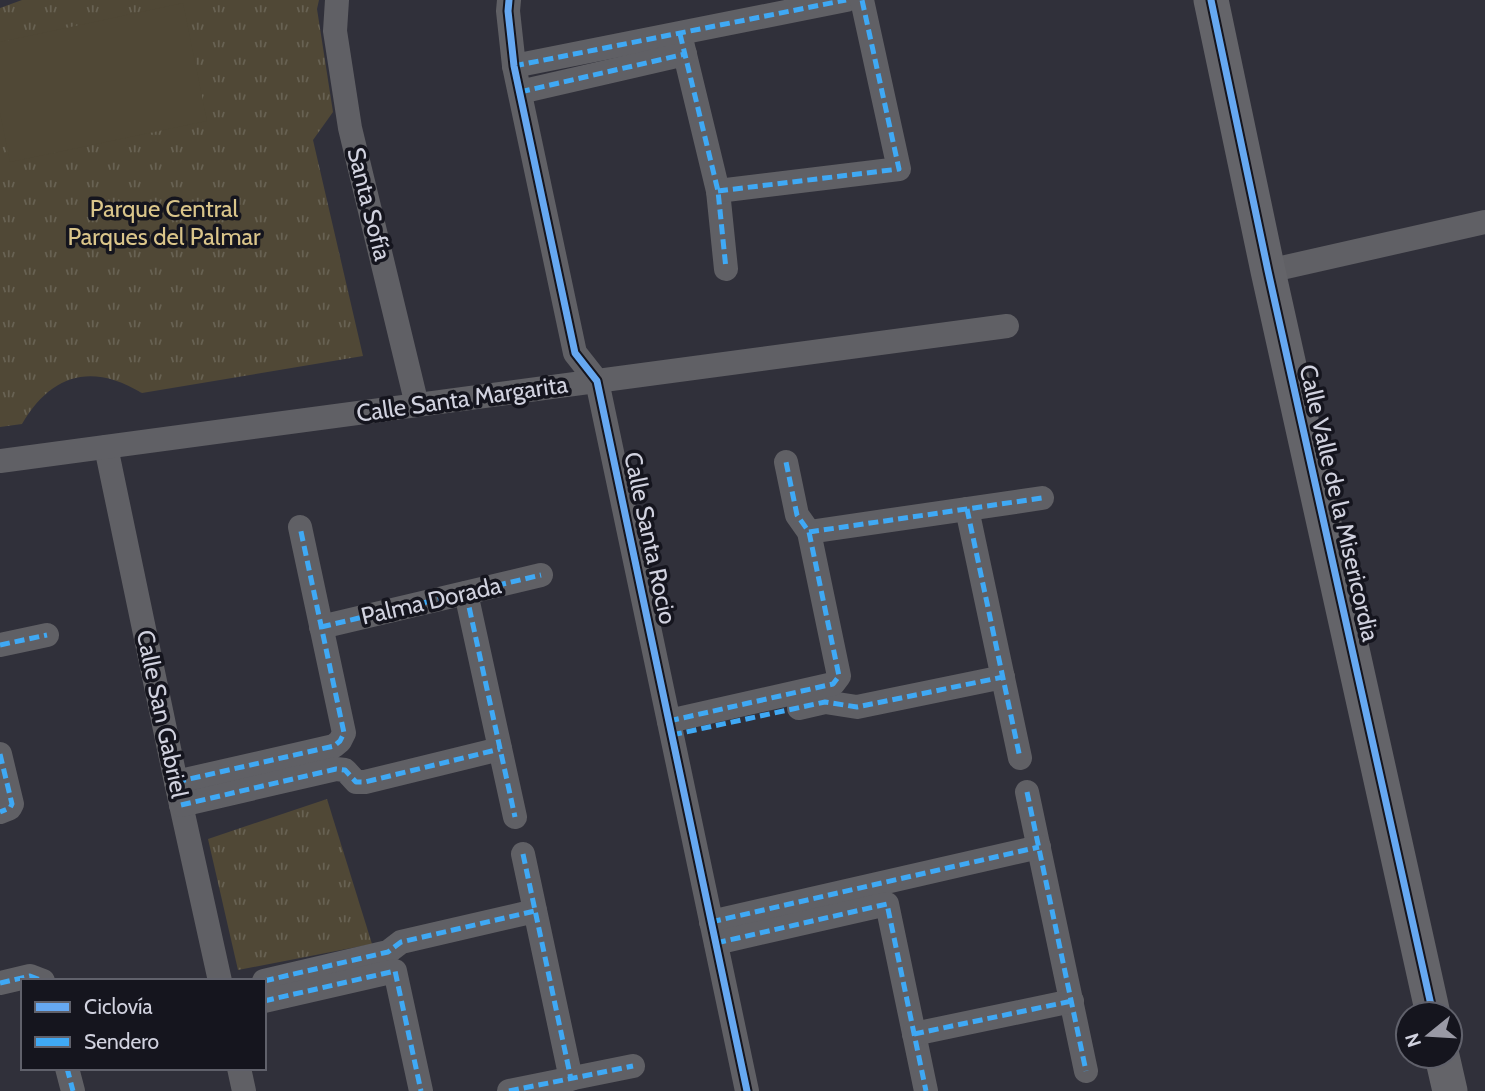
<svg xmlns="http://www.w3.org/2000/svg" width="1485" height="1091" viewBox="0 0 1485 1091" font-family="Cabin,sans-serif">
<style>
.park{fill:url(#park-tufts)}
.pitch{fill:#504836}
.lines{fill:none;stroke-linecap:round;stroke-linejoin:round}
.street{stroke:#606065;stroke-width:24}
.secondary{stroke:#646469;stroke-width:35}
.quiet{stroke:#3fa9f5;stroke-width:5;stroke-dasharray:10 5;stroke-linecap:butt}
.cycleway-casing{stroke:#15151e;stroke-width:11}
.cycleway{stroke:#66a8f1;stroke-width:7}
.labels{text-anchor:middle;stroke-width:7;stroke-linejoin:round;paint-order:stroke}
.street-label{font-size:24px;fill:#d1d2df;stroke:#15151e}
.park-label{font-size:24px;fill:#dac58a;stroke:#15151e}
</style>
<defs>
<pattern id="park-tufts" width="24" height="20" patternUnits="userSpaceOnUse" patternTransform="scale(1.75)"><rect width="24" height="20" fill="#504836"/><path d="M3 7l-1-3M5 7V3M7 7l1-3M15 17l-1-3M17 17v-4M19 17l1-3" fill="none" stroke="#686253"/></pattern>
</defs>
<rect width="100%" height="100%" fill="#30303a"/>
<!-- park -->
<g class="park">
<path d="M22 0H319L317 9 333 112 313 140 363 356 142 393C92 363 52 373 22 424L0 427V8Z"/>
<polygon points="327,799 372,944 238,970 208,839"/>
</g>
<!-- pitch -->
<polygon class="pitch" points="183,3 207,121 10,162 0,113 0,42"/>
<g class="lines">
<!-- street -->
<g class="street">
<polyline points="337,0 335,31 350,128 417,405"/>
<polyline points="509,0 508,11 514,66 575,353 597,381 747,1091"/>
<polyline points="680,34 718,191 726,269"/>
<polyline points="514,66 846,0"/>
<polyline points="520,92 685,54"/>
<polyline points="718,191 899,169 862,0"/>
<polyline points="1268,271 1485,222"/>
<polyline points="106,447 176,782 220,981"/>
<polyline points="0,461 1007,326"/>
<polyline points="967,509 1020,758"/>
<polyline points="809,532 1042,498"/>
<polyline points="466,593 515,817"/>
<polyline points="321,627 541,575"/>
<polyline points="0,645 47,635"/>
<polyline points="799,708 825,702 857,707 1003,677"/>
<polyline points="669,721 833,684 839,676 809,532 797,515 786,462"/>
<polyline points="0,754 12,804 10,808 0,812"/>
<polyline points="176,782 334,746 340,741 344,733 300,527"/>
<polyline points="1027,792 1086,1071"/>
<polyline points="181,805 336,769 345,770 356,782 365,782 500,749"/>
<polyline points="523,854 571,1079"/>
<polyline points="711,922 1039,847"/>
<polyline points="716,943 887,904 926,1091"/>
<polyline points="264,981 388,952 401,942 535,911"/>
<polyline points="0,983 30,976 43,981"/>
<polyline points="264,1001 395,971 421,1091"/>
<polyline points="914,1034 1072,1001"/>
<polyline points="67,1068 73,1091"/>
<polyline points="239,1068 244,1091"/>
<polyline points="509,1091 633,1066"/>
</g>
<!-- secondary -->
<g class="secondary">
<polyline points="1211,0 1268,271 1433,1014"/>
<polyline points="1442,1056 1450,1091"/>
</g>
<!-- quiet -->
<g class="quiet">
<polyline points="680,34 718,191 726,269"/>
<polyline points="514,66 846,0"/>
<polyline points="520,92 685,54"/>
<polyline points="718,191 899,169 862,0"/>
<polyline points="967,509 1020,758"/>
<polyline points="809,532 1042,498"/>
<polyline points="466,593 515,817"/>
<polyline points="321,627 541,575"/>
<polyline points="0,645 47,635"/>
<polyline points="669,721 833,684 839,676 809,532 797,515 786,462"/>
<polyline points="672,735 825,702 857,707 1003,677"/>
<polyline points="0,754 12,804 10,808 0,812"/>
<polyline points="176,782 334,746 340,741 344,733 300,527"/>
<polyline points="1027,792 1086,1071"/>
<polyline points="181,805 336,769 345,770 356,782 365,782 500,749"/>
<polyline points="523,854 571,1079"/>
<polyline points="711,922 1039,847"/>
<polyline points="716,943 887,904 926,1091"/>
<polyline points="264,981 388,952 401,942 535,911"/>
<polyline points="0,983 30,976 43,981"/>
<polyline points="264,1001 395,971 421,1091"/>
<polyline points="914,1034 1072,1001"/>
<polyline points="67,1068 73,1091"/>
<polyline points="509,1091 633,1066"/>
</g>
<!-- cycleway casing -->
<g class="cycleway-casing">
<g id="cycleway">
<polyline points="509,0 508,11 514,66 575,353 597,381 747,1091"/>
<polyline points="1211,0 1268,271 1433,1014"/>
</g>
</g>
<!-- cycleway -->
<use href="#cycleway" class="cycleway"/>
</g>
<g class="labels">
<!-- street labels -->
<g class="street-label">
<text transform="translate(369 204) rotate(76)" y="8">Santa Sofía</text>
<text transform="translate(462 399) rotate(-8)" y="8">Calle Santa Margarita</text>
<text transform="translate(1339 503) rotate(77)" y="8">Calle Valle de la Misericordia</text>
<text transform="translate(650 538) rotate(78)" y="8">Calle Santa Rocio</text>
<text transform="translate(431 601) rotate(-13)" y="8">Palma Dorada</text>
<text transform="translate(162 714) rotate(78)" y="8">Calle San Gabriel</text>
</g>
<!-- park labels -->
<g class="park-label">
<text x="164" y="217">Parque Central<tspan x="164" dy="28">Parques del Palmar</tspan></text>
</g>
</g>
<!-- legend -->
<rect x="21" y="979" width="245" height="91" fill="#15151e" stroke="#60616b" stroke-width="2"/>
<rect x="35" y="1002" width="35" height="10" fill="#66a8f1" stroke="#60616b" stroke-width="2"/>
<text x="84" y="1014" font-size="21" fill="#d1d2df">Ciclovía</text>
<rect x="35" y="1037" width="35" height="10" fill="#3fa9f5" stroke="#60616b" stroke-width="2"/>
<text x="84" y="1049" font-size="21" fill="#d1d2df">Sendero</text>
<!-- north arrow -->
<g transform="translate(1429 1035) rotate(252)"><circle r="33" fill="#15151e" stroke="#60616b" stroke-width="2"/>
<path d="M0-5L12 26L0 18L-12 26Z" fill="#9999a5"/>
<text y="-10" font-size="19" font-weight="bold" text-anchor="middle" fill="#d1d2df">N</text>
</g>
</svg>
